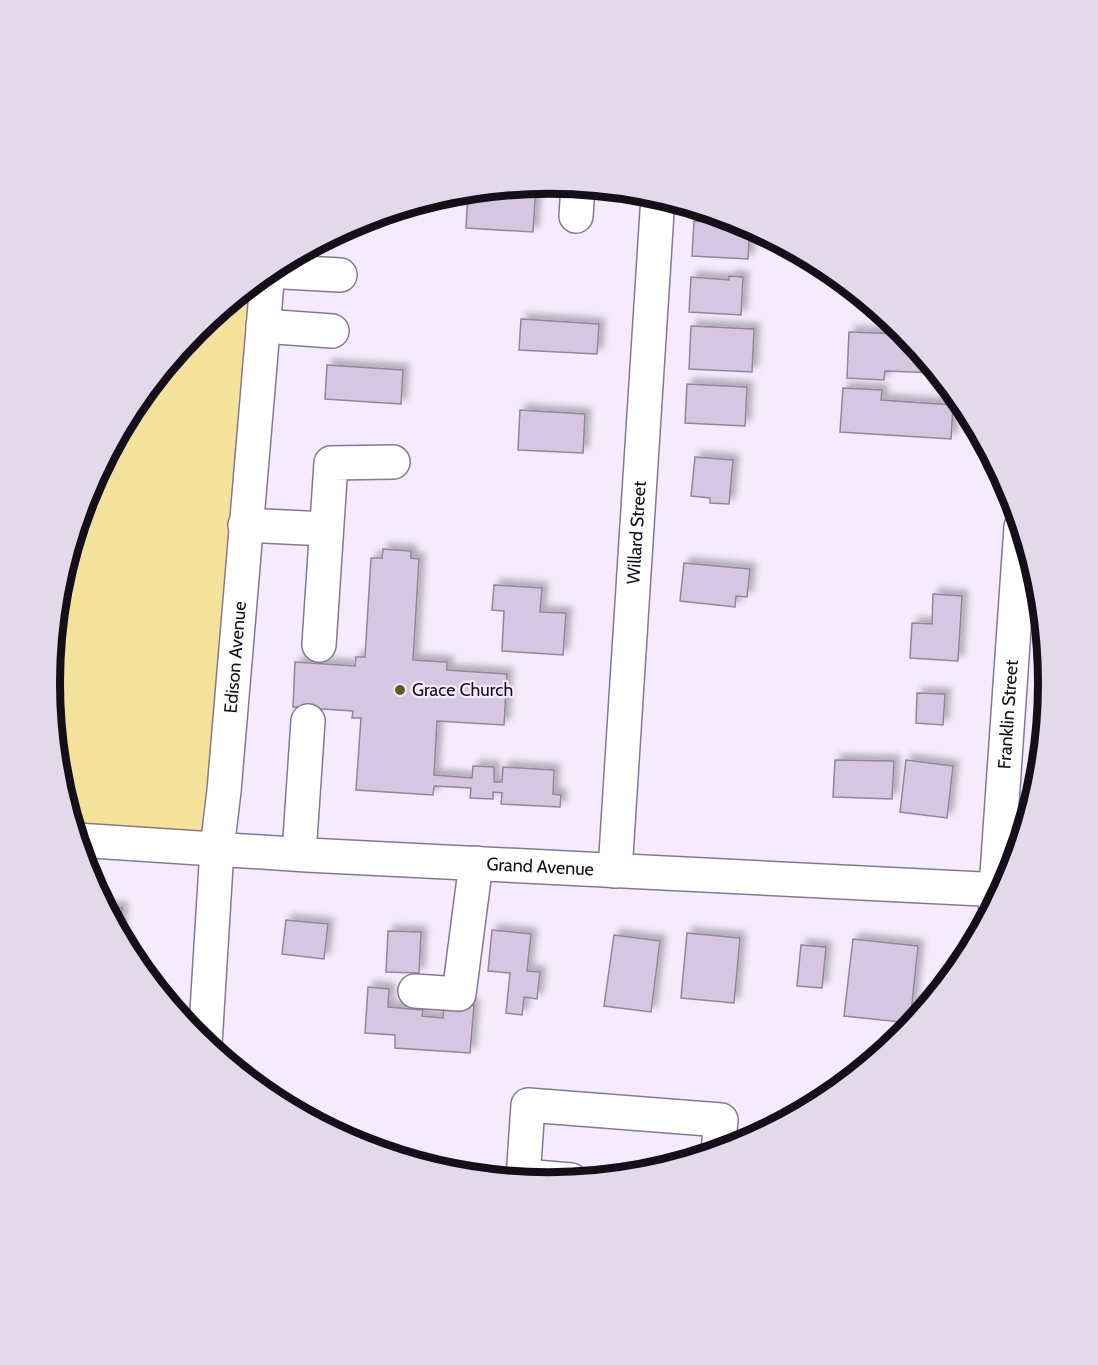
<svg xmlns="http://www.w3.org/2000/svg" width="1098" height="1365" viewBox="0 0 1098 1365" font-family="Cabin,sans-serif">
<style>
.green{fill:#f4e19a}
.building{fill:#d5c6e1;stroke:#93859e;stroke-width:1.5;filter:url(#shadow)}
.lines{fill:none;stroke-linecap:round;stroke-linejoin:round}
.minor-casing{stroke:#867891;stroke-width:36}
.minor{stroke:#fff;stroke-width:33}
.poi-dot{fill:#665825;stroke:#f4ebfc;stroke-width:2}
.labels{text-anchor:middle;stroke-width:4.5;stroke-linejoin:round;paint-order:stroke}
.street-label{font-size:18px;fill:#140f18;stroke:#f4ebfc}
.poi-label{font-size:18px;fill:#140f18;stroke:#f4ebfc;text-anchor:start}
.rim{fill:none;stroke:#140f18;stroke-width:8}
</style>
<defs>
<filter id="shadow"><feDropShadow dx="5.5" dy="-5.5" stdDeviation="3" flood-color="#0004"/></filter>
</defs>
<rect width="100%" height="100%" fill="#f4ebfc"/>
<!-- green -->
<polygon class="green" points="262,275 210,842 75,833 59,780 50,682 59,585 88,491 134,405 196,329"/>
<!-- building -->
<g class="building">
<polygon points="536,184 533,232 466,228 468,191"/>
<polygon points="694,221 745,224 750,226 748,259 692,256"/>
<polygon points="729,276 743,277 741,315 689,312 691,277 729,280"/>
<polygon points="521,319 599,324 597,354 519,350"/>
<polygon points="691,326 754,329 752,372 689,369"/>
<polygon points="849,332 906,334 938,373 885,371 884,380 847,378"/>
<polygon points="327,365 403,370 401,404 325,399"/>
<polygon points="687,384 747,387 745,426 685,423"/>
<polygon points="843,388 882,390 881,400 953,405 951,439 840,432"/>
<polygon points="520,410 585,414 583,453 518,450"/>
<polygon points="695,457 733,460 729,504 710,503 710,498 691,496"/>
<polygon points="383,549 411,551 411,558 419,559 413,660 447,662 447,670 507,674 504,725 437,721 434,775 472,778 473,766 494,767 494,782 502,782 503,767 554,770 553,794 561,795 560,807 501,804 502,793 493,792 493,799 470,798 471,788 434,786 433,795 356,790 361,718 352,718 353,711 293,707 295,662 355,666 356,657 365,657 371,558 382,558"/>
<polygon points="684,563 750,569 747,597 736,596 735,607 680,601"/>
<polygon points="494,585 542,588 540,612 566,613 563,655 502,651 504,611 492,610"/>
<polygon points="933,594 962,596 958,661 910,658 912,623 932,624"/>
<polygon points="917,693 945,694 943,725 916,723"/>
<polygon points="835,760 894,761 892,799 833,797"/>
<polygon points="906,760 953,766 947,818 900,812"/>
<polygon points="105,907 122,908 120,935"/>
<polygon points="286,920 328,924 324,959 282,954"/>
<polygon points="492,930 531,934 527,971 540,972 537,999 524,997 522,1015 506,1013 510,973 488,971"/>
<polygon points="388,931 421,932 419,973 386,972"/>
<polygon points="687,933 740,938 734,1003 681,998"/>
<polygon points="614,935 660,941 651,1012 604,1006"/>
<polygon points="853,939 918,946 910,1023 844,1016"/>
<polygon points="801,945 826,947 822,988 797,986"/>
<polygon points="368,987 389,989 388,1007 423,1010 422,1016 443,1018 444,1003 474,1005 470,1053 395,1048 395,1035 365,1033"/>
</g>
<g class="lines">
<!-- minor casing -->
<g class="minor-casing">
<g id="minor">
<polyline points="576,216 578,186"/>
<polyline points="267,271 340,275"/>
<polyline points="263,326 332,331"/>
<polyline points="245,525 326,529"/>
<polyline points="319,645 331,463 393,462"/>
<path id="s1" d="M77 840 307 855 1002 890"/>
<polyline points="299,854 308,721"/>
<path id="s2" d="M615 871 658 196"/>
<path id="s3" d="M995 903 1021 527"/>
<polyline points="415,991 459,994 476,863"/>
<path id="s4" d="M205 1044 217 849 224 791 268 270"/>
<polyline points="523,1176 571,1180"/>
<polyline points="523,1179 528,1105 721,1120 718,1151"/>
</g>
</g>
<!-- minor -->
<use href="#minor" class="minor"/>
</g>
<!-- markers -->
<circle class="poi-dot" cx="400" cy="690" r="6"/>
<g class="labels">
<!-- street labels -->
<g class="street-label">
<text dy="6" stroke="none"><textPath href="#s2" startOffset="339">Willard Street</textPath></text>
<text dy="6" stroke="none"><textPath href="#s4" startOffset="388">Edison Avenue</textPath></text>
<text dy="6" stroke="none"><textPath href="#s3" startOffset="189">Franklin Street</textPath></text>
<text dy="6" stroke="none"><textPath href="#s1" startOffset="464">Grand Avenue</textPath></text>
</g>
<!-- poi labels -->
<g class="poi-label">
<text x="412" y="696">Grace Church</text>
</g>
</g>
<!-- crop -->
<path d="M0 0H1098V1365H0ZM60 683a489 489 0 1 1 978 0a489 489 0 1 1-978 0Z" fill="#e2d9ea" fill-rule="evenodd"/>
<path class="rim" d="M60 683a489 489 0 1 1 978 0a489 489 0 1 1-978 0Z"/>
</svg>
